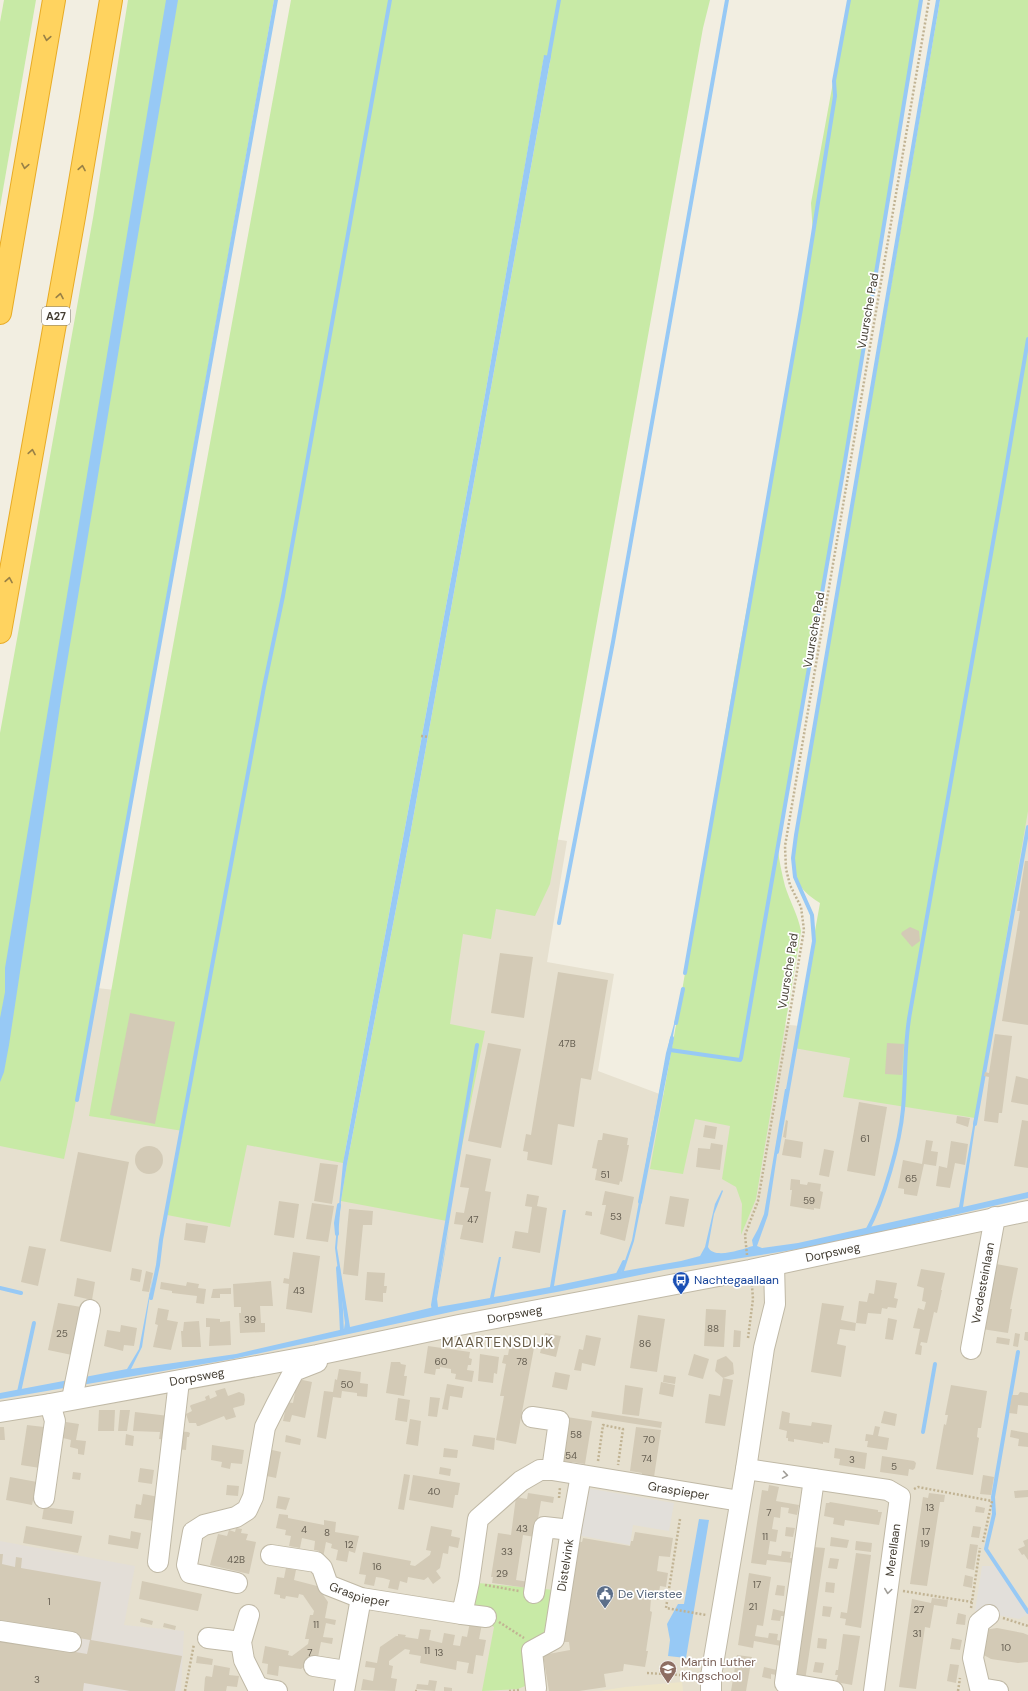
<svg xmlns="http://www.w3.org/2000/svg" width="1028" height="1691" viewBox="0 0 1028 1691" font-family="'DM Sans',sans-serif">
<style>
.residential{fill:#e6e0cf}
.industrial{fill:#e3ded7}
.education{fill:#ede5c9}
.green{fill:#c8eaa6}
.parking{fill:#e2dfda}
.water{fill:#97c9f5}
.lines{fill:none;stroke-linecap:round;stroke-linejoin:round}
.stream{stroke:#97c9f5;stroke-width:4}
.building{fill:#d3cab6}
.minor-casing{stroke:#c0b9a6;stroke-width:22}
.highway-casing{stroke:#e8ab25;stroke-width:24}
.path{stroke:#c1b393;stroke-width:2.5;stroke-dasharray:2 2;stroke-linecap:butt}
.minor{stroke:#fff;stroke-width:20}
.highway{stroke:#ffd35f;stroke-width:22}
.oneway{stroke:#988046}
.oneway2{stroke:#a19e98}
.labels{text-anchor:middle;stroke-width:3.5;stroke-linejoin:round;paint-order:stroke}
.number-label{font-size:10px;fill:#676053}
.shield{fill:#fff;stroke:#7b7770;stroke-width:1}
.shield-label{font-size:11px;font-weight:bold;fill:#433d32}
.street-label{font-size:12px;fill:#433d32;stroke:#fff}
.transit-label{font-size:12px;fill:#164399;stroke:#fff;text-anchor:start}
.service-label{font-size:12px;fill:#4e5e75;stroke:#fff;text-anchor:start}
.education-label{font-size:12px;fill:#785e54;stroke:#fff;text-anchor:start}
.quarter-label{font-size:14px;letter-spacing:1px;fill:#675c48;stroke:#fff}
</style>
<rect width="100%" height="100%" fill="#f2eee1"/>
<!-- residential -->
<polygon class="residential" points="1028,806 1028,1691 0,1691 0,1103 89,987 199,1000 178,1125 351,1154 379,1018 414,816 567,841 547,962 614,974 598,1071 732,1121 780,1024 919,1038"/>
<!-- industrial -->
<polygon class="industrial" points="0,1541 135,1566 124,1625 184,1631 181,1691 0,1691"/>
<!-- education -->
<polygon class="education" points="682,1682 683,1691 599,1691 625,1687"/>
<!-- green -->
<g class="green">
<polygon points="4,0 36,0 0,207 0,22"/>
<polygon points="128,0 274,0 73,1117 64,1159 0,1146 0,733 93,218"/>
<polygon points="291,0 710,0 703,28 550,884 535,916 496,909 491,939 463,934 450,1024 485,1031 447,1221 341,1201 347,1164 409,841 551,56 544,56 485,395 343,1163 247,1145 230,1227 167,1215 183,1131 89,1116 149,777"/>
<path d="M848 0H922L778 849C779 861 782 874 785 886 790 902 798 915 801 931L756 1199 741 1235 742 1204 736 1187 722 1179 730 1126 695 1119 683 1174 650 1169 680 1003 736 668 810 262 813 235 811 203Z"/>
<path d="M940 0H1028V811L975 1118 843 1097 850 1058 794 1048 820 903C796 888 794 878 794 851Z"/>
<polygon points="478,1583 554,1590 556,1594 532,1683 518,1689 482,1691 494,1627 483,1620 474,1607"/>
</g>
<!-- parking -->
<g class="parking">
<polygon points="586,1488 674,1503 669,1531 633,1525 630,1545 577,1535"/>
<polygon points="982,1566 995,1566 1028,1614 1019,1619 975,1611"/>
</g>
<!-- water -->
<g class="water">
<polygon points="166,0 178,0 130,282 62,693 9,1045 4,1072 0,1082 0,1018 5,992 5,968"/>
<path d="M544 55 551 56 409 841 347 1164 341 1201 337 1248 350 1327 434 1307 449 1228 437 1299 438 1307 490 1298 499 1257H501L494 1297 550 1287 563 1210H566L554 1286 621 1272 632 1240 666 1053 677 1013 673 1036 668 1053 640 1211 634 1241 624 1271 681 1261 700 1256 705 1247 715 1204 722 1190 723 1191 714 1214 708 1247C714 1260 742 1249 753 1246L752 1240 758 1229 764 1214 785 1089H787L768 1215 757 1246 762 1248 798 1243 959 1207 974 1120H976L963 1207 1028 1192V1198L824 1245 664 1270 562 1291 460 1310 233 1359 0 1399V1393L127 1369 139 1349 153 1275 142 1347 131 1369 236 1354 344 1329 345 1323 335 1248 343 1163 485 395Z"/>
<polygon points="699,1519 709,1520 686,1658 668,1656 670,1640 667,1624 678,1604 684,1604"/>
</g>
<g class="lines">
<!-- stream -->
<g class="stream">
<polyline points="548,61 559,0"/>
<polyline points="559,923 613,642 727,0"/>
<polyline points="685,973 801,309 835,96 834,81 849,0"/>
<polyline points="676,1023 683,989"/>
<polyline points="670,1050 740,1060 741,1058 845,461 921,0"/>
<polyline points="77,1100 276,0"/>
<polyline points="975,1124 1028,827"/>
<polyline points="777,1152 814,941 812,915 795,877 793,858 796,835 938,0"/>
<polyline points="640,1202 672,1038"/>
<path d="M867 1231C884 1200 900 1143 903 1109 906 1077 904 1045 910 1013 951 789 990 564 1028 339"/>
<polyline points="337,1234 336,1223 339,1205"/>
<polyline points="338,1268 341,1310 342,1333"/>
<polyline points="617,1276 624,1262"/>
<polyline points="0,1288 21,1293"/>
<polyline points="151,1298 158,1265 161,1240 264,687 283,596 390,0"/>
<polyline points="434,1310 433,1305 477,1045"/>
<polyline points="1018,1352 993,1497 994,1514 986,1549 1028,1612"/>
<polyline points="19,1392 34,1323"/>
<polyline points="923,1432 935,1364"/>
</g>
</g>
<!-- building -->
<g class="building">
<polygon points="1025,861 1028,861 1028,1025 1002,1021 1020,911 1017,911"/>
<polygon points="910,927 919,931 920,941 912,947 901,934 902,932"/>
<polygon points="500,953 533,957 524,1018 491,1013"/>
<polygon points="558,972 608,980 591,1080 581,1078 574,1127 558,1124 552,1165 527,1160 528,1152 523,1151 526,1134 531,1135"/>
<polygon points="130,1013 175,1022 155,1124 110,1115"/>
<polygon points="995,1034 1012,1036 1002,1113 999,1113 998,1123 984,1121 989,1077 984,1076 985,1072 989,1073"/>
<polygon points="488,1043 521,1049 501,1148 468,1141"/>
<polygon points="887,1043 904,1044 902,1075 885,1074"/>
<polygon points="1016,1076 1028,1079 1028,1105 1011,1102"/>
<polygon points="859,1102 887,1107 875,1176 847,1171"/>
<polygon points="957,1116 970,1118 968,1127 956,1123"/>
<polygon points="786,1120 788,1121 786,1138 783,1137"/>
<polygon points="1022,1120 1028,1121 1028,1168 1014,1166"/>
<polygon points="705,1125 717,1127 715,1139 703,1137"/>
<polygon points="603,1133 628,1138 627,1145 629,1145 622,1182 620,1181 619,1185 595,1180 597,1169 592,1168 598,1140 602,1140"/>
<polygon points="785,1139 803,1142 801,1158 782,1155"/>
<polygon points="926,1140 933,1141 931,1151 938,1152 936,1166 924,1164 917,1196 904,1194 904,1189 898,1188 903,1160 922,1164"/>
<polygon points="951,1141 968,1144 965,1165 955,1163 950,1188 936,1186 939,1166 947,1168"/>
<polygon points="711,1143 723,1145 720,1170 696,1167 698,1148 710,1149"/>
<circle cx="149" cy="1160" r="14"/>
<polygon points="824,1149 834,1151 829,1177 819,1175"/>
<polygon points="78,1152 129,1162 111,1252 60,1241"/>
<polygon points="466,1154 491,1159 485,1191 491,1192 483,1243 460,1239 463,1225 454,1224 456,1212 464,1213 469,1188 460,1187"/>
<polygon points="320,1163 338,1165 332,1204 314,1201"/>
<polygon points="791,1179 800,1180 800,1184 807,1185 808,1182 821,1184 820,1191 823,1192 820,1209 814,1208 814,1210 790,1206 792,1190 790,1190"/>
<polygon points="605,1191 634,1197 625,1241 600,1234 606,1205 602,1205"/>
<polygon points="527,1194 539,1196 537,1206 547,1208 540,1253 512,1248 515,1231 528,1233 532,1207 525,1206"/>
<polygon points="670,1196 689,1199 684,1227 665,1224"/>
<polygon points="279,1201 299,1204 294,1238 274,1235"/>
<polygon points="312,1203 334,1206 328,1242 306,1239"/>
<polygon points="349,1209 373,1211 372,1225 363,1225 358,1276 343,1274"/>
<polygon points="586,1211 592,1212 592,1216 585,1215"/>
<polygon points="186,1223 208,1226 205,1243 184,1240"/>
<polygon points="29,1246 46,1249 38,1286 21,1282"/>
<polygon points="293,1252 320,1256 312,1313 286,1309 289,1284 283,1283 284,1278 289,1279"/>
<polygon points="996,1264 1018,1268 1010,1309 1012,1309 1008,1333 982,1329"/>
<polygon points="132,1268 142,1270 140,1282 130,1280"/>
<polygon points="921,1269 945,1273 941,1290 942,1290 937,1313 934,1312 927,1343 921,1342 920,1345 922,1346 921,1355 915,1354 920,1329 913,1328 918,1308 924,1310 926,1302 922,1301 924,1288 917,1286"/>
<polygon points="146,1271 153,1273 149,1292 142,1291"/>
<polygon points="367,1272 385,1273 384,1286 387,1286 386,1293 383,1293 383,1302 365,1300"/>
<polygon points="77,1278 95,1282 92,1300 74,1296"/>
<polygon points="876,1280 897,1283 894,1298 898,1299 896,1308 888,1307 887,1309 882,1308 881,1314 868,1313 866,1324 856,1323 859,1301 867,1302 869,1293 874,1294"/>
<polygon points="271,1281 273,1306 260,1306 261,1323 265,1323 265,1332 240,1333 239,1313 241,1313 241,1307 234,1307 233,1284"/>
<polygon points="161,1282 186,1286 187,1282 199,1284 198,1288 206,1289 204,1304 196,1303 197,1296 172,1293 172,1291 160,1289"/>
<polygon points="231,1288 231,1294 220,1294 220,1298 211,1298 213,1289"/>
<polygon points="58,1303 81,1307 72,1355 48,1350"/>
<polygon points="822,1303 844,1306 841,1320 856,1323 855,1331 840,1329 837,1344 846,1346 841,1377 811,1372"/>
<polygon points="158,1308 169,1310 167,1320 178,1322 171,1350 153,1347 158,1325 155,1324"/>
<polygon points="706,1309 726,1310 724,1347 704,1346"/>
<polygon points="638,1315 665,1319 657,1372 630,1368"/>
<polygon points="206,1318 220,1319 220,1322 230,1321 231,1345 209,1346 210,1327 206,1327"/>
<polygon points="888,1318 897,1320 893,1340 885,1339"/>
<polygon points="199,1321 201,1347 182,1347 181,1331 183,1331 184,1322"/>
<polygon points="121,1325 137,1328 134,1346 124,1345 123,1351 104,1346 107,1330 120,1332"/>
<polygon points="734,1330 741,1331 740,1347 733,1347"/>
<polygon points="1025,1332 1028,1332 1028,1341 1024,1340"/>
<polygon points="545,1333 561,1336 556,1357 540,1353"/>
<polygon points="1015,1333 1020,1334 1018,1347 1013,1346"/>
<polygon points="586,1335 601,1338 595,1366 582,1363 581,1371 574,1370 579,1349 583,1350"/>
<polygon points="997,1337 1010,1339 1009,1345 996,1343"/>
<polygon points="510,1344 534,1348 516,1444 496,1440 504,1396 500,1396 506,1364 502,1363 504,1355 508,1355"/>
<polygon points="428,1346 470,1352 469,1358 472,1359 471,1365 468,1365 467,1370 474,1371 472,1382 455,1379 456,1374 451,1373 451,1369 440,1367 440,1369 436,1369 435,1375 424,1373"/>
<polygon points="480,1354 499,1357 497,1374 494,1373 493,1383 478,1381"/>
<polygon points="694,1354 709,1359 703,1379 688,1375"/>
<polygon points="726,1356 733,1363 734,1374 723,1378 715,1371 717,1360"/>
<polygon points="391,1362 400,1362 401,1364 406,1365 404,1376 407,1376 404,1396 386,1393"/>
<polygon points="339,1369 361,1372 360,1383 368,1384 367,1397 357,1396 357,1393 342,1391 341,1398 333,1397 326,1439 317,1437 324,1391 333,1392 335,1379 337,1380"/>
<polygon points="555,1372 570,1375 567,1390 552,1387"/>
<polygon points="664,1375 676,1377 675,1384 663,1382"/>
<polygon points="723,1378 733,1380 725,1426 705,1423 709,1394 720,1396"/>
<polygon points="298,1379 312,1382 305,1418 292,1415 290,1422 283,1421 287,1402 293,1403 295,1392 290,1391"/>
<polygon points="661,1382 675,1385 673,1397 659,1394"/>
<polygon points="447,1384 464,1387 462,1398 450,1396 448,1410 442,1409"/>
<polygon points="625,1385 643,1388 639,1416 622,1414"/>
<polygon points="951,1385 987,1391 981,1428 978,1428 977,1437 979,1438 973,1475 936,1469 944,1424 946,1425 948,1415 945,1415"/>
<polygon points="225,1388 228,1396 239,1392 244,1394 245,1400 244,1405 233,1408 236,1417 226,1420 224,1416 199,1426 197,1426 196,1423 189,1423 186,1414 192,1411 190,1406 191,1405 206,1400 205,1397 209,1395 210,1399 217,1396 215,1391"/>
<polygon points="1020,1392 1028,1393 1028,1406 1018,1405 1017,1414 1009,1413 1012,1395 1018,1395"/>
<polygon points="430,1397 440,1398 437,1417 428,1416"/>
<polygon points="398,1398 410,1400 407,1422 395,1420"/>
<polygon points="99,1410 115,1410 114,1431 98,1431"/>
<polygon points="120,1410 130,1410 127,1431 118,1431"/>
<polygon points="592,1411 662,1422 661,1428 591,1417"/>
<polygon points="782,1411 790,1413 789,1423 811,1426 812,1422 832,1425 829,1443 823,1442 823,1444 794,1439 794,1442 788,1441 788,1438 786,1438 787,1431 779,1429"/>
<polygon points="884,1411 897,1414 895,1426 881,1423"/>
<polygon points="135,1412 169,1416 166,1440 159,1439 160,1432 133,1431"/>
<polygon points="567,1417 592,1421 585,1464 572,1462 572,1465 560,1463"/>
<polygon points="410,1419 421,1421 418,1446 406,1444"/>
<polygon points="66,1422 79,1424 76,1440 86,1441 84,1455 78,1454 78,1449 70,1447 71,1440 63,1438"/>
<polygon points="27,1425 44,1427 40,1468 21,1465"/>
<polygon points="875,1426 880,1427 878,1436 889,1438 887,1450 867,1447 868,1441 865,1441 866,1434 873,1435"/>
<polygon points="0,1427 4,1427 5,1440 0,1440"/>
<polygon points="636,1427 661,1430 654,1477 642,1475 642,1473 630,1471"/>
<polygon points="1011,1430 1028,1433 1028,1447 1018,1446 1019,1439 1010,1437"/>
<polygon points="178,1431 188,1432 190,1433 189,1437 187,1437 186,1450 176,1449"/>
<polygon points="126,1434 134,1436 133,1446 125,1445"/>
<polygon points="286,1435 301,1439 300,1445 285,1442"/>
<polygon points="474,1435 495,1438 494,1450 472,1446"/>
<polygon points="212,1445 244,1450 242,1464 231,1463 230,1469 221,1467 222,1462 211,1460"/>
<polygon points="444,1448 458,1450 457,1458 443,1457"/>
<polygon points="835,1448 867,1453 865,1469 839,1465 840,1459 834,1458"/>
<polygon points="268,1449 281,1452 276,1478 262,1475"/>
<polygon points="882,1456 914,1461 916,1463 915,1468 913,1470 909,1469 908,1476 880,1472"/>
<polygon points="440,1467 451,1469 450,1476 439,1474"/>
<polygon points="140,1468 154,1470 152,1484 138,1482"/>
<polygon points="73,1472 81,1473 80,1480 72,1479"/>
<polygon points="404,1474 410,1475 404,1510 398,1509"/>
<polygon points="413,1475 460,1483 458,1495 455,1495 453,1508 409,1500"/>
<polygon points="983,1475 994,1477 991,1495 980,1494"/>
<polygon points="10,1477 37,1482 32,1505 6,1500"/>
<polygon points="227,1485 239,1486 238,1496 226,1495"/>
<polygon points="769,1485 779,1487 776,1501 799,1505 797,1515 788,1513 789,1508 781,1507 780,1518 774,1517 772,1529 778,1530 776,1542 770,1541 768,1554 781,1556 782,1551 791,1552 790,1558 794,1558 793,1563 767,1560 766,1565 751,1563 762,1490 768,1491"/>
<polygon points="1028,1490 1028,1497 1015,1498 1014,1491"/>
<polygon points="528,1493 554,1497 553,1503 541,1501 535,1537 523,1535 516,1580 529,1582 528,1588 492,1583 493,1577 491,1577 498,1533 511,1535 516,1497 527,1499"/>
<polygon points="929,1493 945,1495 944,1502 940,1502 927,1586 910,1584 923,1497 928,1498"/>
<polygon points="143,1494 159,1497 154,1521 134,1518 136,1504 141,1505"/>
<polygon points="278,1496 290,1498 286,1510 276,1508"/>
<polygon points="830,1502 878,1510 878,1512 882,1512 879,1525 845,1520 844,1526 833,1524 834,1518 824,1516 826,1503 829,1503"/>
<polygon points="976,1506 985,1508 984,1513 975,1512"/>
<polygon points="44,1507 74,1511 72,1524 42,1519"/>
<polygon points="279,1514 288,1515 288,1518 324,1525 324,1520 336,1522 335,1532 359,1536 355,1553 349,1551 347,1562 336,1560 338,1550 331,1548 332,1544 326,1542 323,1558 318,1557 319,1551 314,1550 315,1541 302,1538 300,1548 289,1546 291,1536 285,1535 286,1530 276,1528"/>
<polygon points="26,1526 82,1536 78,1553 23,1543"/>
<polygon points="431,1526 452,1530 451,1536 460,1538 458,1548 449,1546 448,1554 443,1553 440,1568 436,1571 441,1578 433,1584 428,1577 424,1580 408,1577 407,1583 400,1581 398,1590 388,1588 390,1580 383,1578 376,1577 374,1586 364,1584 366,1575 359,1574 363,1552 411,1561 410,1565 415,1566 430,1555 431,1551 426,1550"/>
<polygon points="973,1526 981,1527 979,1538 971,1537"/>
<polygon points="786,1527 795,1528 793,1537 785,1536"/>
<polygon points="236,1528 242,1529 241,1533 248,1534 246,1540 256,1542 249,1574 210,1565 218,1534 227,1536 229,1530 235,1532"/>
<polygon points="131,1531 141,1533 138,1549 108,1544 109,1535 130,1539"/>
<polygon points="635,1532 673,1538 670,1557 659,1556 657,1571 668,1573 666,1587 660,1586 658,1600 651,1598 650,1611 652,1612 646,1651 648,1651 645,1667 624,1664 623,1671 604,1674 606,1687 579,1691 549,1691 543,1655 570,1650 569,1642 564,1642 565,1638 561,1637 576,1541 582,1542 583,1538 630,1546 631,1541 633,1541"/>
<polygon points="831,1537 849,1540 847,1548 830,1546"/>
<polygon points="1028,1539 1028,1560 1024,1554 1022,1555 1018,1549 1025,1546 1023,1541"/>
<polygon points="856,1541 872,1543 871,1552 855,1550"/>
<polygon points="970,1544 978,1545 974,1570 966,1568"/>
<polygon points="813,1547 825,1548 805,1681 794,1679"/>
<polygon points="856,1553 871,1555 861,1628 845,1625 846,1619 840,1618 841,1612 847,1613"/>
<polygon points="0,1554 3,1554 2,1564 15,1567 16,1557 22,1558 21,1568 101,1582 91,1640 182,1656 175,1691 130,1691 84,1683 83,1691 0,1691 0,1639 87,1654 90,1640 0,1624"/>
<polygon points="830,1558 839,1559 837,1569 828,1568"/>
<polygon points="286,1568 296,1570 294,1580 317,1586 328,1602 325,1618 336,1620 335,1625 326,1623 323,1637 333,1638 332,1644 321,1642 318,1657 301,1669 279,1666 278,1676 267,1674 268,1664 262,1663 265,1646 289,1651 288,1655 292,1656 308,1644 309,1639 305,1639 310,1615 313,1615 314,1611 303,1595 299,1594 298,1598 286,1596 285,1599 280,1598 280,1595 274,1594 277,1577 284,1578"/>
<polygon points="749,1573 771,1577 763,1626 757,1625 755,1636 768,1638 769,1633 778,1634 777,1640 782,1641 781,1646 754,1641 753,1648 738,1645"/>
<polygon points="965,1575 973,1577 972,1588 963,1586"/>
<polygon points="142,1581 202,1594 198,1611 139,1599"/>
<polygon points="826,1582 835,1583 834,1593 825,1592"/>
<polygon points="777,1585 785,1586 784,1596 775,1595"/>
<polygon points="932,1598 948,1600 947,1607 934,1605 930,1628 925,1627 916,1689 899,1687 912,1599 931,1603"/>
<polygon points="823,1606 832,1607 830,1617 822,1616"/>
<polygon points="773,1609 786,1612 785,1616 781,1616 780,1621 771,1620"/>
<polygon points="958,1613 966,1615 965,1625 956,1624"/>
<polygon points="141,1618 153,1621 152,1625 140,1622"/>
<polygon points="470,1622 482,1624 479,1639 486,1640 483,1656 476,1655 473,1674 467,1673 469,1663 457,1661 456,1670 420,1663 421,1656 409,1654 410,1650 405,1649 389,1661 389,1665 393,1666 391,1678 397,1679 395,1691 361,1690 363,1679 373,1681 374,1675 375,1668 365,1667 366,1661 377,1663 380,1647 396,1636 398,1636 398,1634 406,1635 405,1637 418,1639 420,1629 431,1630 429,1640 442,1643 444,1633 455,1635 453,1645 460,1646 462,1636 467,1637"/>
<polygon points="164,1623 176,1626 175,1630 163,1627"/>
<polygon points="997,1628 1023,1633 1028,1635 1028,1662 1018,1663 991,1659 980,1653 984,1630"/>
<polygon points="843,1634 860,1636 852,1685 836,1682 838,1675 835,1675 836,1670 838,1670"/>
<polygon points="818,1638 827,1639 826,1649 817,1648"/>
<polygon points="952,1638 962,1640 960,1650 950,1649"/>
<polygon points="737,1655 752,1657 746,1691 731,1691"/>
<polygon points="197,1656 213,1659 212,1665 196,1663"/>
<polygon points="815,1662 824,1663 822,1673 813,1672"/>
<polygon points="950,1664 959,1665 956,1683 947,1681"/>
<polygon points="214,1665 230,1668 229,1675 239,1676 237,1687 227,1686 226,1691 204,1691 205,1678 206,1676 212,1677"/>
<polygon points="764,1667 777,1670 776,1675 771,1674 771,1679 762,1677"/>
<polygon points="429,1680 437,1681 435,1691 416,1689 417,1684 428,1685"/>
<polygon points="444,1687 452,1688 452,1691 444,1691"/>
</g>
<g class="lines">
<!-- minor casing -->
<g class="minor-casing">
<g id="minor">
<path id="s1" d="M971 1349 995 1217"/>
<polyline points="72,1399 90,1310"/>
<path id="s2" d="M0 1412 50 1404 317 1355 459 1325 750 1270 1028 1211"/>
<path id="s3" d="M532 1417 559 1421 552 1470 740 1501"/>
<polyline points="746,1469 888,1490 900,1497 874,1691"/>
<polyline points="814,1479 785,1683 833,1691"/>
<polyline points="44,1498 55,1421 50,1404"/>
<path id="s4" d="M271 1555 316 1562 322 1568 328 1585 361 1598 462 1614 469 1582 478 1519 521 1481 540 1470H552"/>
<polyline points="158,1562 179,1381"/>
<polyline points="237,1583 190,1573 187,1565 193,1532 204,1525 236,1517 247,1510 253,1497 265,1427 276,1405 294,1371 317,1362"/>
<polyline points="534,1593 544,1527 571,1530"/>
<polyline points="462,1614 486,1617"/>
<polyline points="249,1615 241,1642 244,1660 257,1686 265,1689 277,1691"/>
<polyline points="989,1615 979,1623 973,1658 980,1688 998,1691"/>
<polyline points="0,1631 71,1642"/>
<polyline points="208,1638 241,1642"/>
<polyline points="314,1666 346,1671"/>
<path id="s5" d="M536 1688 532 1651 554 1639 571 1530 581 1475"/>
<polyline points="344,1691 361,1598"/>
<polyline points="711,1691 711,1676 746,1469 764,1348 775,1304 774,1265"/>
</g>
</g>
<!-- highway casing -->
<g class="highway-casing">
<g id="highway">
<polyline points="0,313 54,0"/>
<polyline points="0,632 74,217 111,0"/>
</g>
</g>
<!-- path -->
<g class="path">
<polyline points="421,736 429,737"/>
<polyline points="747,1255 745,1235 758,1201 804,930 801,907 790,885 786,869 785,846 929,0"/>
<polyline points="748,1338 753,1299 752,1286"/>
<polyline points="598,1461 603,1425 623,1429 618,1465"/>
<polyline points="914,1489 918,1487 992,1501 983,1542"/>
<polyline points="559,1498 560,1487"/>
<polyline points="680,1519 666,1608 706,1615"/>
<polyline points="485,1585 519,1591"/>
<polyline points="903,1591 972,1602"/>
<polyline points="971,1608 980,1548"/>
<polyline points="1003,1618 1028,1626"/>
<polyline points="499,1622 524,1638"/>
<polyline points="647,1673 695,1676"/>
<polyline points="185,1691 194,1644"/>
<polyline points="415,1691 417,1691"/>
<polyline points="509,1691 520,1690"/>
<polyline points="958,1691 960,1678"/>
</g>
<!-- minor -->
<use href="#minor" class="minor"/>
<!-- highway -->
<use href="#highway" class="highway"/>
</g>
<!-- one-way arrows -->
<defs><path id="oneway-chevron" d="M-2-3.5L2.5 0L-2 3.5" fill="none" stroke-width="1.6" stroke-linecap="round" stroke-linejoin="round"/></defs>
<g class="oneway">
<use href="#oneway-chevron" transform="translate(47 38) rotate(100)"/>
<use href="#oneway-chevron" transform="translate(25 166) rotate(100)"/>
<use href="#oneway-chevron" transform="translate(82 168) rotate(-80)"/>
<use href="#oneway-chevron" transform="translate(60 296) rotate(-80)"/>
<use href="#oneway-chevron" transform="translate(32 452) rotate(-80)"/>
<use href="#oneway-chevron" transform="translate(9 580) rotate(-80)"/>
</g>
<g class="oneway2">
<use href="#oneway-chevron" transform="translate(785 1475) rotate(9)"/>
<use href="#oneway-chevron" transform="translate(888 1591) rotate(98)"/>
</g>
<!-- icons -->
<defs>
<g id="bus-pin" transform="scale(0.9)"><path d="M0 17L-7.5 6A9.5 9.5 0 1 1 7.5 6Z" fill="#1a4fb4" stroke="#fff"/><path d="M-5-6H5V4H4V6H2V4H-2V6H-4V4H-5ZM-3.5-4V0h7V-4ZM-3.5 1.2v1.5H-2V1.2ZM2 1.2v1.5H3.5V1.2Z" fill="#fff"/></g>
<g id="civic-pin" transform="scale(0.9)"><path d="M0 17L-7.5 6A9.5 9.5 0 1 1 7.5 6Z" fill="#5c6f8a" stroke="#fff"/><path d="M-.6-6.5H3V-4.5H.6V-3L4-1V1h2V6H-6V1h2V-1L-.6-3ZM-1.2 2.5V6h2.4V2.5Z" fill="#fff"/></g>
<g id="school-pin" transform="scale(0.9)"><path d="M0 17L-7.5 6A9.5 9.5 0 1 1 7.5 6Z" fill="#8d6e63" stroke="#fff"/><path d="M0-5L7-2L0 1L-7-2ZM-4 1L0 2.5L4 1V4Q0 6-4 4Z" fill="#fff"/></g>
</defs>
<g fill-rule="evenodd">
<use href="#bus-pin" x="681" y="1280"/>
<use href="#civic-pin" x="605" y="1594"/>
<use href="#school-pin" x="668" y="1669"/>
</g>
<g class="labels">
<!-- number labels -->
<g class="number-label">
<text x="567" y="1047">47B</text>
<text x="865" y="1142">61</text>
<text x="605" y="1178">51</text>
<text x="911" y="1182">65</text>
<text x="809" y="1204">59</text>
<text x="616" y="1220">53</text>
<text x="473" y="1223">47</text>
<text x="299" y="1294">43</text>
<text x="250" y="1323">39</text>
<text x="713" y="1332">88</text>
<text x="62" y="1337">25</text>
<text x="645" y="1347">86</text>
<text x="441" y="1365">60</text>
<text x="522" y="1365">78</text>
<text x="347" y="1388">50</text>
<text x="576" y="1438">58</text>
<text x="649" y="1443">70</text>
<text x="571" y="1459">54</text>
<text x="647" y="1462">74</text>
<text x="852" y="1463">3</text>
<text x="894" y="1470">5</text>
<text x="434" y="1495">40</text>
<text x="930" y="1511">13</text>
<text x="769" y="1516">7</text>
<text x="522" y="1532">43</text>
<text x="304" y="1533">4</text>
<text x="926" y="1535">17</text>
<text x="327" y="1536">8</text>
<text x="765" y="1540">11</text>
<text x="925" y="1547">19</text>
<text x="349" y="1548">12</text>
<text x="507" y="1555">33</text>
<text x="236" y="1563">42B</text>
<text x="377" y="1570">16</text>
<text x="502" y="1577">29</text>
<text x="757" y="1588">17</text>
<text x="49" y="1605">1</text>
<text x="753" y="1610">21</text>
<text x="919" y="1613">27</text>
<text x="316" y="1628">11</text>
<text x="917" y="1637">31</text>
<text x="1006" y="1651">10</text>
<text x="427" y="1654">11</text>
<text x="310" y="1656">7</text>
<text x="439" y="1656">13</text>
<text x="37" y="1683">3</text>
</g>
<!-- shield labels -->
<rect class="shield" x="42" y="307" width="28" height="18" rx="3"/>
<g class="shield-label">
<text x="56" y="320">A27</text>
</g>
<!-- street labels -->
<g class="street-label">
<text transform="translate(868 311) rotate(-80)" y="4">Vuursche Pad</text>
<text transform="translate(814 630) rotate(-80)" y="4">Vuursche Pad</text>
<text transform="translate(788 971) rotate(-81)" y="4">Vuursche Pad</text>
<text dy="4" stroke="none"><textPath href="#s2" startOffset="848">Dorpsweg</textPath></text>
<text dy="4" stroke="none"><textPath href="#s1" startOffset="67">Vredesteinlaan</textPath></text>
<text dy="4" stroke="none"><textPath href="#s2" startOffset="524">Dorpsweg</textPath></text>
<text dy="4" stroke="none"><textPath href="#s2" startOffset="200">Dorpsweg</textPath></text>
<text dy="4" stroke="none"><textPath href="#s3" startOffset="205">Graspieper</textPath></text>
<text transform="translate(893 1550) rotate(-83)" y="4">Merellaan</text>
<text dy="4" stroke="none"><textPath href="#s5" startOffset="137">Distelvink</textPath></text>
<text dy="4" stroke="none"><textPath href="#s4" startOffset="105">Graspieper</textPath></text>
</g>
<!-- transit labels -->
<g class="transit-label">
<text x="694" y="1284">Nachtegaallaan</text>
</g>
<!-- service labels -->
<g class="service-label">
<text x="618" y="1598">De Vierstee</text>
</g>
<!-- education labels -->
<g class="education-label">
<text x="681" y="1666">Martin Luther<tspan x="681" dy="14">Kingschool</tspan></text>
</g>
<!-- quarter labels -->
<g class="quarter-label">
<text x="498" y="1347">MAARTENSDIJK</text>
</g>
</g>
</svg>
